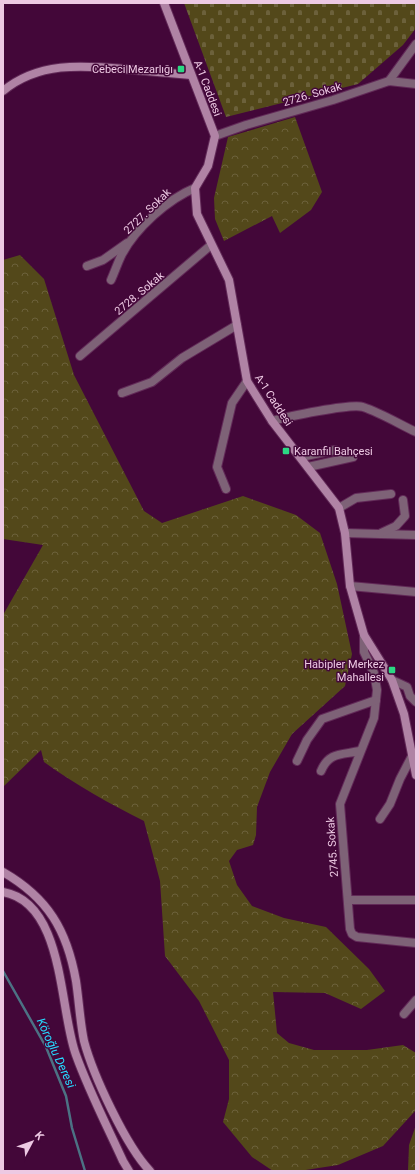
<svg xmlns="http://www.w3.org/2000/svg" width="419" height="1174" viewBox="0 0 419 1174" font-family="Roboto,sans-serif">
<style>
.forest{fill:url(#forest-crowns)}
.cemetery{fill:url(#cemetery-stones)}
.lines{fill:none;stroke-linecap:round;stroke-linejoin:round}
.stream{stroke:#4c7284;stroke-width:2.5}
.minor-casing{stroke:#622a58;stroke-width:10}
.secondary-casing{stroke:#622a58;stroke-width:10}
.minor{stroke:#7e6277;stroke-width:8}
.secondary{stroke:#b083a5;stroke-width:8}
.poi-dot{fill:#2bd884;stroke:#430739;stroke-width:1.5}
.labels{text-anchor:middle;stroke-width:3;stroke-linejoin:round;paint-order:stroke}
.poi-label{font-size:11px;fill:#edc9e3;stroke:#430739;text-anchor:end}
.street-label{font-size:11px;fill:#edc9e3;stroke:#430739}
.water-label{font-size:12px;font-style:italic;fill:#26dbff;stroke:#430739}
</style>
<defs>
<pattern id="forest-crowns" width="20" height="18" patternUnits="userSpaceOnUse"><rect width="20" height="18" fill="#53481a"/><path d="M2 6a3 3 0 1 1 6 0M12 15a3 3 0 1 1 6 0" fill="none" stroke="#6c613b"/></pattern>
<pattern id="cemetery-stones" width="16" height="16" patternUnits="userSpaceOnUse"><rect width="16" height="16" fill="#53481a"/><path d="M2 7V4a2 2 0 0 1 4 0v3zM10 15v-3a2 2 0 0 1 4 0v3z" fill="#6c613b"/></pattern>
</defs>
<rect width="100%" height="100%" fill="#430739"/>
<!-- forest -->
<g class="forest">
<polygon points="295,117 322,192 311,210 280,233 272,216 224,241 215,219 214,198 228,137"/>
<path d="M20 255 44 279 74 375 144 511 162 523 243 496 296 515 320 533 337 584 352 654 345 686 292 734 270 772 257 807 256 835 253 845 237 850 229 861 237 885 252 906 284 918 326 927 369 969 385 991 361 1009 325 993 273 992 277 1033 289 1043 314 1050H367L403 1045 416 1053V1110L383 1146 338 1165 299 1171H273L252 1157 223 1122 229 1099V1060L199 1001 165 956 160 881 144 821C110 804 76 785 44 762L41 750 3 787V615L43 545 3 539V260Z"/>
<polygon points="416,1125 416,1171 408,1171 409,1145"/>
</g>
<!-- cemetery -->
<polygon class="cemetery" points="184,3 416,3 416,28 403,45 358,84 226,117"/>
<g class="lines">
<!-- stream -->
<polyline class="stream" points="3,971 46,1047 66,1096 72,1128 85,1171"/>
<!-- minor casing -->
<g class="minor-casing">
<g id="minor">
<polyline points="389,81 416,44"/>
<polyline points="215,136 246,125 333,100 389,81 416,84"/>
<polyline points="87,266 103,260 127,243"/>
<path d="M111 280C115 271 118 262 122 254 136 228 168 199 195 188"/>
<polyline points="80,356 211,245"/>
<polyline points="122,393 152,382 182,358 237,325"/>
<path d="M272 421C286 417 352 403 363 407 381 413 399 424 416 432"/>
<polyline points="301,457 335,450"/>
<polyline points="308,467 353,457"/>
<polyline points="226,489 217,467 232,403 247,381"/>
<polyline points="339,508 356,498 391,494"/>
<polyline points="345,533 416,535"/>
<polyline points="381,533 396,526 405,516 403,500"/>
<polyline points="350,586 416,592"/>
<polyline points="364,635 364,652 374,673 377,690 374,718 340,804 350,929 352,934 357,937 416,943"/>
<polyline points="392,680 407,687 410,696 416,702"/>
<polyline points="297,761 307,740 322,719 376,700"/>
<path d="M321 771C329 752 341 755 360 751"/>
<polyline points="380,819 390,804 400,779 412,756"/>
<polyline points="348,900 416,900"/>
<polyline points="404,1014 416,1000"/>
</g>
</g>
<!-- secondary casing -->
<g class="secondary-casing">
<g id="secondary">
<polyline points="164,3 215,136 208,166 195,188 197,214 229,280 247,381 272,421 339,508 345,533 350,586 364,635 392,680 404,714 416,775"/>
<path d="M3 91C38 62 81 65 124 69 146 71 169 73 191 75"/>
<path d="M3 872C48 898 67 930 76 981 79 1001 80 1022 84 1041 93 1075 126 1146 150 1171"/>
<path d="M3 892C65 903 59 1010 76 1055 89 1091 107 1126 123 1161L129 1171"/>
</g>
</g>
<!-- minor -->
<use href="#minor" class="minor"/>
<!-- secondary -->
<use href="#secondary" class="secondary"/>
</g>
<!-- markers -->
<g class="poi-dot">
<rect x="177" y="65" width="8" height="8" rx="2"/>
<rect x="282" y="447" width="8" height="8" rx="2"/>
<rect x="388" y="666" width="8" height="8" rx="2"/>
</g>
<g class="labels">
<!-- poi labels -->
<g class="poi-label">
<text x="173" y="73">Cebeci Mezarlığı</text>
<text x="294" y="455" text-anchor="start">Karanfil Bahçesi</text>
<text x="384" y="668">Habipler Merkez<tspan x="384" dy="13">Mahallesi</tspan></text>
</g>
<!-- street labels -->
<g class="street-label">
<text transform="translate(208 88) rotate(69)" y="4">A-1 Caddesi</text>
<text transform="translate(312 94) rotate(-16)" y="4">2726. Sokak</text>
<text transform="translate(147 211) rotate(-44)" y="4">2727. Sokak</text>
<text transform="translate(139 293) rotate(-40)" y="4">2728. Sokak</text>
<text transform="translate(274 400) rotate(57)" y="4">A-1 Caddesi</text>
<text transform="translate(332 847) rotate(-94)" y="4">2745. Sokak</text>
</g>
<!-- water labels -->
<g class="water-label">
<text transform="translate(56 1053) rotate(65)" y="4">Köroğlu Deresi</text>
</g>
</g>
<!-- border -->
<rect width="419" height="1174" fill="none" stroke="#edc9e3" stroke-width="8"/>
<!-- north arrow -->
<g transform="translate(32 1142) rotate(49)" stroke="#430739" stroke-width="3" paint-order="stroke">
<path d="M0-3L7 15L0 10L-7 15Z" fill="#edc9e3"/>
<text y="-6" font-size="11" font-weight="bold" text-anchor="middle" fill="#edc9e3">K</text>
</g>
</svg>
